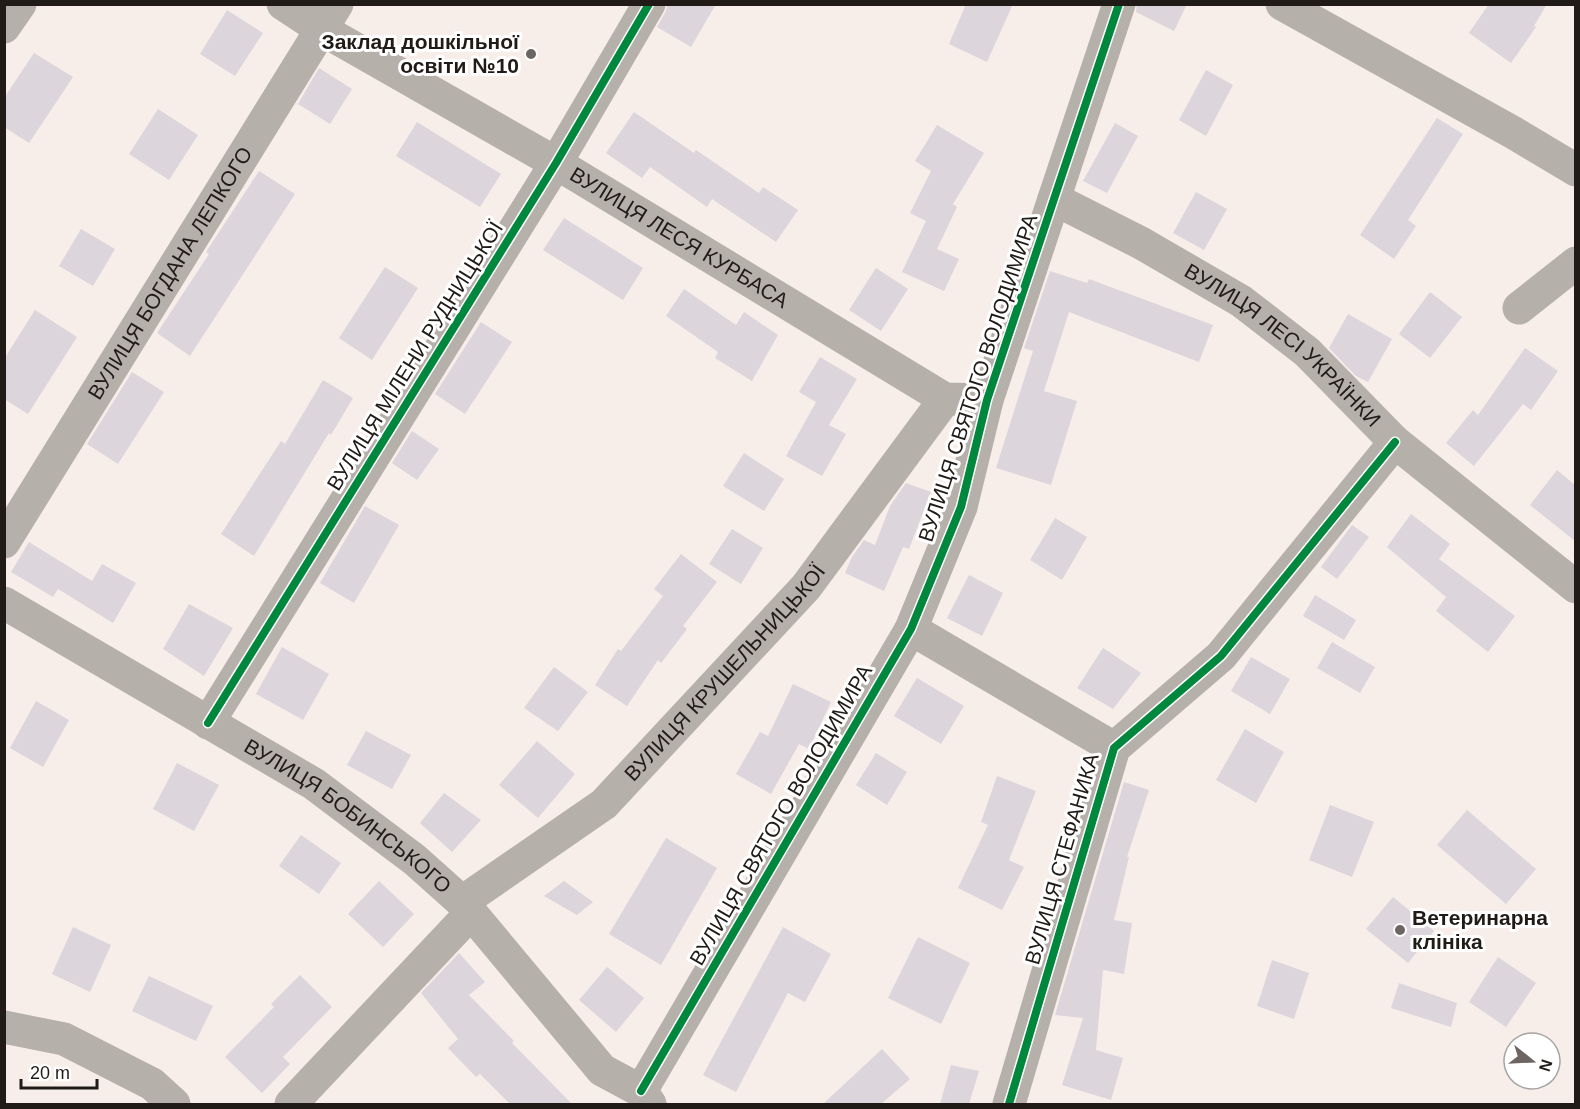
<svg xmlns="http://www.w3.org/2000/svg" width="1580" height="1109" viewBox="0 0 1580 1109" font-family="Helvetica,sans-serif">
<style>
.building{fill:#dcd5dc}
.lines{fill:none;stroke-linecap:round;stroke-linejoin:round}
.minor{stroke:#b6b0aa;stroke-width:33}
.cycleway-casing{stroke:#fff;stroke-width:11}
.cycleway{stroke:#00873e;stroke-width:8}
.poi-dot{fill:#6c6562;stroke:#fff;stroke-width:2}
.labels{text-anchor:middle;stroke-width:6;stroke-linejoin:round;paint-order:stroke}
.poi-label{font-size:21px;font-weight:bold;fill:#211b18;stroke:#fff;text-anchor:end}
.street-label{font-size:21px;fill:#211b18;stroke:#fff}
</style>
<rect width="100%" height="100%" fill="#f7eeea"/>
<!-- building -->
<g class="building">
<polygon points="668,4 716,4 691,47 657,27 665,13"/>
<polygon points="966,4 1013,4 987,62 949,44"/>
<polygon points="1137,4 1187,4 1174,31 1136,12"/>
<polygon points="1489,4 1547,4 1534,26 1536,27 1511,63 1469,33"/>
<polygon points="227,10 263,33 235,76 200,54"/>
<polygon points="34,53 73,77 29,143 4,127 4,98"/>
<polygon points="319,68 352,89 330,124 298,104"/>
<polygon points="1206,70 1233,85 1206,136 1179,120"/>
<polygon points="158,109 198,135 169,180 129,154"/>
<polygon points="634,112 694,153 696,150 759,193 763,187 798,210 776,242 712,199 707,207 650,167 642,178 606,153"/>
<polygon points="1437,118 1463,134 1408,220 1416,226 1394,259 1360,235"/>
<polygon points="417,122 501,174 480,207 396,156"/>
<polygon points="1115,123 1138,136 1107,193 1083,181"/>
<polygon points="937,125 984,153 953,204 957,207 937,249 959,259 944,291 902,272 926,221 910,213 931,171 915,161"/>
<polygon points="259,171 295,194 190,356 157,333 209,254 206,252"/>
<polygon points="1196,192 1227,209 1204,250 1173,233"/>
<polygon points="564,218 643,268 623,300 543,250"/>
<polygon points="81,229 115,249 93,286 59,266"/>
<polygon points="385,267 418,288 372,360 339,338"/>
<polygon points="876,268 908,289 881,331 849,310"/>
<polygon points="1050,271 1087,283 1089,279 1213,325 1199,362 1069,312 1044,391 1077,401 1051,485 996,468 1033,351 1024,348"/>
<polygon points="684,289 736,325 744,312 778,335 752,381 715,358 718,352 666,316"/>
<polygon points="1430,292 1462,317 1430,358 1399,334"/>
<polygon points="35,310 77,337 28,414 4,399 4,359"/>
<polygon points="1348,314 1392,339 1368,382 1356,376 1329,348"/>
<polygon points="481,322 512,342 465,414 435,394"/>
<polygon points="1525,348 1558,371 1531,410 1523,404 1474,466 1446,443 1473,410 1478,415"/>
<polygon points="820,357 857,379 829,425 846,434 822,476 786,456 816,402 799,392"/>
<polygon points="132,372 164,392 118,464 87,444"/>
<polygon points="323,380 353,398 331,435 329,433 254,556 221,534 281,441 285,444"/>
<polygon points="412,431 439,449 417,480 392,463"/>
<polygon points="744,453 784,479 764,511 723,486"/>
<polygon points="1557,470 1575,485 1575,541 1530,505"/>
<polygon points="906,483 931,492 909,549 903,547 884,591 845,573 852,557 864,540 875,545 890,506"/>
<polygon points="365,506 399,525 354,603 320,583"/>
<polygon points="1411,514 1450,544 1439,559 1515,616 1488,652 1436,611 1446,597 1387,547"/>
<polygon points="1055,518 1087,537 1062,580 1030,560"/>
<polygon points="1352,525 1369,537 1337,579 1321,567"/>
<polygon points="732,529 763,548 741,584 709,564"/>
<polygon points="29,542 92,581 102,564 136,583 113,623 58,589 53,597 11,572"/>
<polygon points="681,554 717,582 683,626 687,629 661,663 658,660 627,706 595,685 618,649 621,651 663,596 654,589"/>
<polygon points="969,575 1003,593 982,636 947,618"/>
<polygon points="1315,595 1356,620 1344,640 1303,616"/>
<polygon points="189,604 233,628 204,676 163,649"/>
<polygon points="1332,642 1375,667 1360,693 1317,668"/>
<polygon points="282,647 329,674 303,720 256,694"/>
<polygon points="1103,648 1141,673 1113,709 1077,688"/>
<polygon points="1251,657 1290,679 1270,714 1231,691"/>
<polygon points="554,667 588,692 558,731 524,708"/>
<polygon points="917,678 964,706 941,744 894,716"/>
<polygon points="793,684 831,702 809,749 799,744 771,794 736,774 760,732 768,736"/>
<polygon points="36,701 69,720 43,767 10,748"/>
<polygon points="1245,729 1284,752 1256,803 1216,780"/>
<polygon points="366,731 411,755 392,789 347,765"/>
<polygon points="537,741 575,774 538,818 499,785"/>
<polygon points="876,753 907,772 887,805 856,785"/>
<polygon points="177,763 219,785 194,831 153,809"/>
<polygon points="997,776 1036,791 1009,860 1024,867 1002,910 958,888 988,825 981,822"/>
<polygon points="1124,782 1149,790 1127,857 1129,857 1114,920 1132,923 1124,974 1103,970 1096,1050 1123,1058 1111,1100 1062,1085 1083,1018 1055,1015"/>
<polygon points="444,793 481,820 452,852 420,823"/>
<polygon points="1330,805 1374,822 1352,877 1309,860"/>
<polygon points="1467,810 1536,869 1506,904 1437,845"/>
<polygon points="301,835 341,863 319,894 279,866"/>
<polygon points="666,838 717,868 661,965 609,934"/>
<polygon points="379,881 414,914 383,947 348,914"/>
<polygon points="564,881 593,902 577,915 544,896"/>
<polygon points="1393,897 1434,931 1408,963 1366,929"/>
<polygon points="73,927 111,945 90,992 52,974"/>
<polygon points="783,927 831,954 805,1002 788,993 736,1092 703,1075"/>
<polygon points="918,937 970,963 941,1024 888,998"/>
<polygon points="459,953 485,982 469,995 514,1041 512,1043 572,1104 510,1104 480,1074 476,1077 448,1048 458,1039 421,993"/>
<polygon points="1498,957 1536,983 1506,1027 1469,1002"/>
<polygon points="1272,960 1309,973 1294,1019 1257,1006"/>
<polygon points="607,967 644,998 616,1032 579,1000"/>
<polygon points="300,975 332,1007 283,1057 290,1064 262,1093 225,1057 274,1007 271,1004"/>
<polygon points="149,976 213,1006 196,1041 132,1011"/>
<polygon points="1399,983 1457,1003 1451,1027 1391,1008"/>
<polygon points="882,1049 910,1079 881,1104 823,1104"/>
<polygon points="951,1065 979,1071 969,1104 940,1104"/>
</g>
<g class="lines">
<!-- minor -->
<g class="minor">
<path id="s1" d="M283 4 321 29 556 163 945 399 987 400"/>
<polyline points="1282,4 1514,133 1576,170"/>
<polyline points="4,27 20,4"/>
<path id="s2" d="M1054 199 1141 243 1241 301 1307 352 1395 442 1576 587"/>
<polyline points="1519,308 1576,263"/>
<path id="s3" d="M4 542 337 4"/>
<path id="s4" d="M4 603 314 784 415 860 462 902 602 1070 641 1091 650 1104"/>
<polyline points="911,629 1114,748"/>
<polyline points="208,723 556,163 649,4"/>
<path id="s5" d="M462 902 604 804 806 587 945 399"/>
<polyline points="4,1027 64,1039 152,1084 174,1104"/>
<polyline points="641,1091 911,629 961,507 987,400 1119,4"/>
<polyline points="291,1104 471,913"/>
<polyline points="1009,1104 1114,748 1221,656 1395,442"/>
</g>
<!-- cycleway casing -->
<g class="cycleway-casing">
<g id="cycleway">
<polyline points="208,723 556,163 649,4"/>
<polyline points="641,1091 911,629 961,507 987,400 1119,4"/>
<polyline points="1009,1104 1114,748 1221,656 1395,442"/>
</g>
</g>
<!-- cycleway -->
<use href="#cycleway" class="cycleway"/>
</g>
<!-- markers -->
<g class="poi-dot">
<circle cx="531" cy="54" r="6"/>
<circle cx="1400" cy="930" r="6"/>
</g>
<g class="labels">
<!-- poi labels -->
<g class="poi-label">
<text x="519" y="49">Заклад дошкільної<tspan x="519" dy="24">освіти №10</tspan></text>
<text x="1412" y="925" text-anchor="start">Ветеринарна<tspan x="1412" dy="24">клініка</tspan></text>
</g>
<!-- street labels -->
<g class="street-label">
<text dy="7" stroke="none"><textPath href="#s1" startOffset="460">ВУЛИЦЯ ЛЕСЯ КУРБАСА</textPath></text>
<text dy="7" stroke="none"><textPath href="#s3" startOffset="316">ВУЛИЦЯ БОГДАНА ЛЕПКОГО</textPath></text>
<text dy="7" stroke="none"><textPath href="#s2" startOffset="273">ВУЛИЦЯ ЛЕСІ УКРАЇНКИ</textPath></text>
<text transform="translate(415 356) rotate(-58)" y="7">ВУЛИЦЯ МІЛЕНИ РУДНИЦЬКОЇ</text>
<text transform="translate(978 378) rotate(-72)" y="7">ВУЛИЦЯ СВЯТОГО ВОЛОДИМИРА</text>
<text dy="7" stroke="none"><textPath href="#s5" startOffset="351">ВУЛИЦЯ КРУШЕЛЬНИЦЬКОЇ</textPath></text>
<text transform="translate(781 815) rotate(-60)" y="7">ВУЛИЦЯ СВЯТОГО ВОЛОДИМИРА</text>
<text dy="7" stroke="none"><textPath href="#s4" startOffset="405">ВУЛИЦЯ БОБИНСЬКОГО</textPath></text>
<text transform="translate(1062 859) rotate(-74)" y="7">ВУЛИЦЯ СТЕФАНИКА</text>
</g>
</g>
<!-- border -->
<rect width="1580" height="1109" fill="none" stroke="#211b18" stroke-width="12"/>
<!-- north arrow -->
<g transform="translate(1532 1061) rotate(108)"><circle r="28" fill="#ffffff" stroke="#a6a4a3" stroke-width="1.5"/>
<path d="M0-4.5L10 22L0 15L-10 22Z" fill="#6c6562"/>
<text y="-9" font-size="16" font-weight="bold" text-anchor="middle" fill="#211b18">N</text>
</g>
<!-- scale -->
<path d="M21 1079v9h76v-9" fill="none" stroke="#211b18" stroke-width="3"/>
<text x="30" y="1079" font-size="18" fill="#211b18" stroke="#ffffff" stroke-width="4.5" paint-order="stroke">20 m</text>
</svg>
